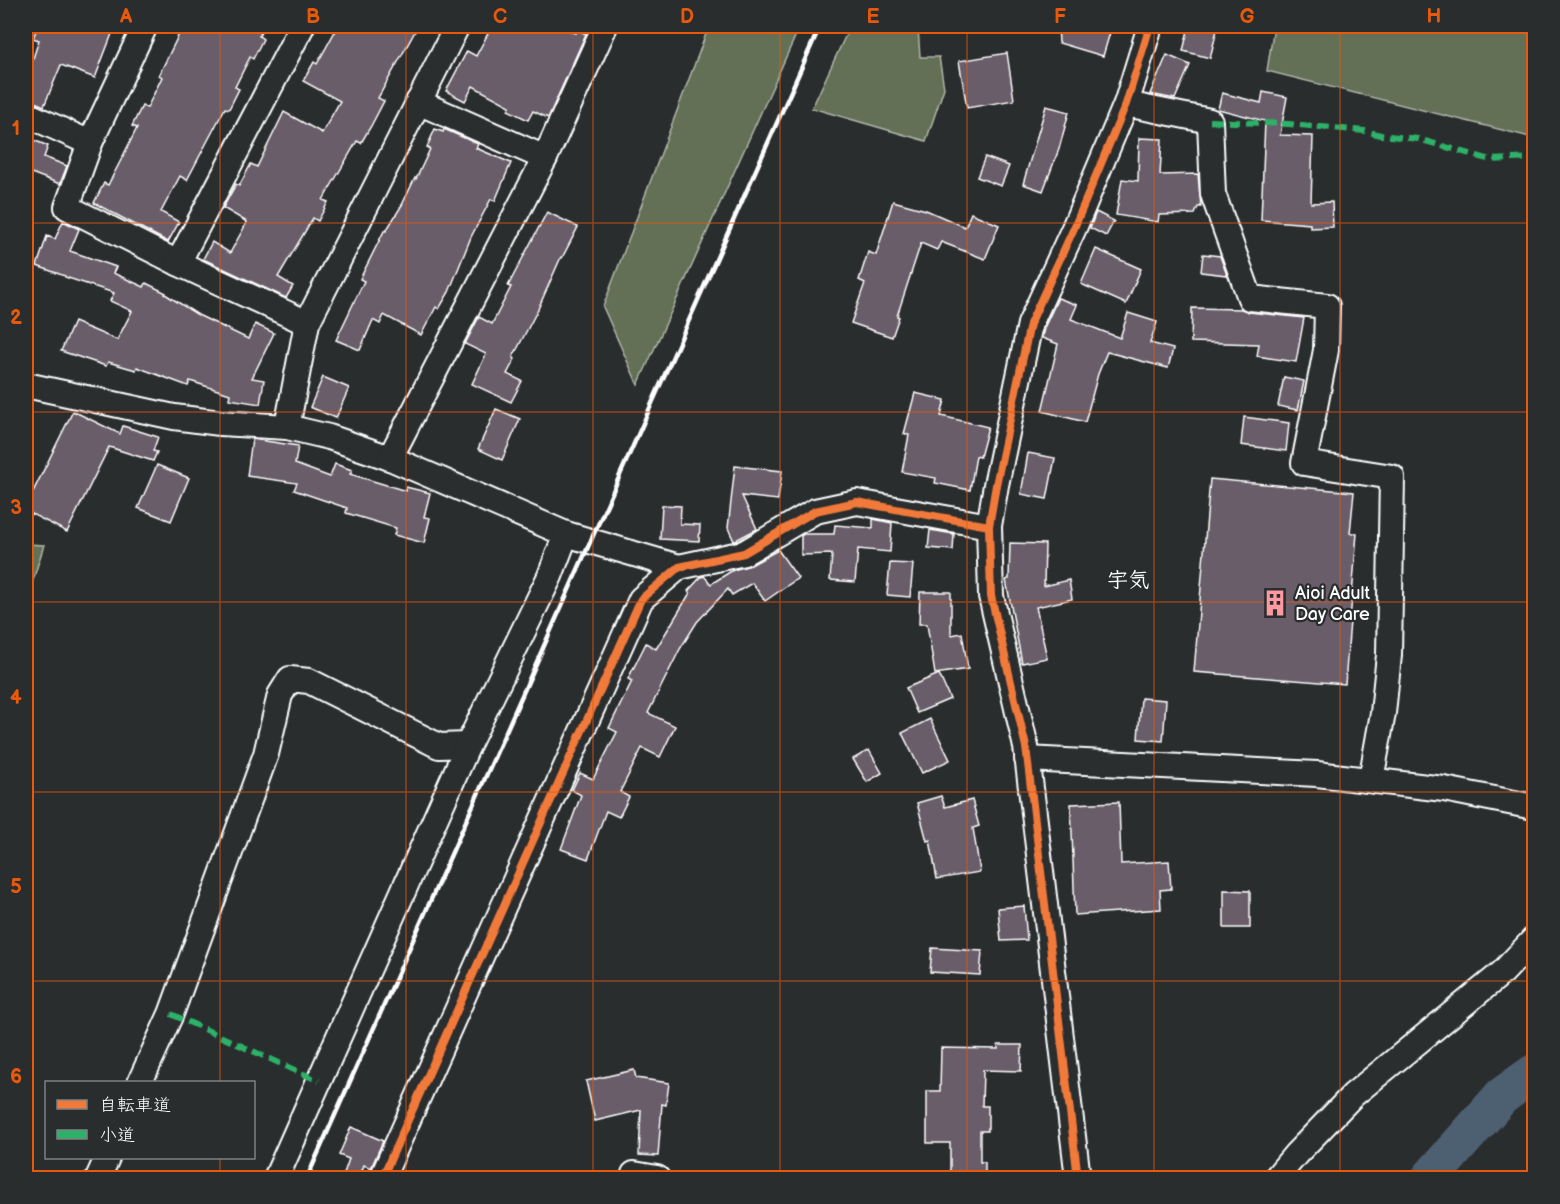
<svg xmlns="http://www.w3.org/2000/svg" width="1560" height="1204" viewBox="0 0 1560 1204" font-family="'Balsamiq Sans','Klee One',sans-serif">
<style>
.green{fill:#636f56;stroke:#b1b7aa;stroke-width:1.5}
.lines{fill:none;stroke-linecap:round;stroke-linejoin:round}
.river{stroke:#4e6171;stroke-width:38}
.building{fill:#695d6b;stroke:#fff;stroke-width:1.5}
.minor-casing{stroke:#fff;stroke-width:28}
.minor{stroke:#2a2d2e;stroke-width:24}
.rail{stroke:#fff;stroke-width:4.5}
.quiet{stroke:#2db169;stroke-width:6;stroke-dasharray:12 6;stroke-linecap:butt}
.cycleway-casing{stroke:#2a2d2e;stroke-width:11}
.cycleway{stroke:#f17a3a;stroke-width:8}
.grid{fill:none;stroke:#e8590c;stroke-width:1.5;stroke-opacity:0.55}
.labels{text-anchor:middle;stroke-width:4.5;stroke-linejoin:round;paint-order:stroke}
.poi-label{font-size:18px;fill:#fff;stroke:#2a2d2e;text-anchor:start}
.quarter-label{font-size:21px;font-weight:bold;fill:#fff;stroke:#2a2d2e}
.neatline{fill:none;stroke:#e8590c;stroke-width:2}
.grid-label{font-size:20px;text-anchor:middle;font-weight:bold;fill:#e8590c}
</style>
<rect width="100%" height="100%" fill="#2a2d2e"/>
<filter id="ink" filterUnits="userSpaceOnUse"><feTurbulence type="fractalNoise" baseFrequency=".0167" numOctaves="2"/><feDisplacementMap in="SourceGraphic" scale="12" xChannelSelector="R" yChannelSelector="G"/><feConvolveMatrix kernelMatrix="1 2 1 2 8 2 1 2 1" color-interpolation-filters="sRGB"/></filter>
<g filter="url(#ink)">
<!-- green -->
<g class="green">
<polygon points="709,26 800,26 638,385 603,307"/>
<polygon points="850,26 921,26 918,28 920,57 939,57 944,88 926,141 812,108"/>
<polygon points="1274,26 1534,26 1534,138 1267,71"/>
<polygon points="26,544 44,545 26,603"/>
</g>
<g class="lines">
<!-- river -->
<polyline class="river" points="1430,1178 1502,1096 1534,1073"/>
</g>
<!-- building -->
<g class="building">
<polygon points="38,26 115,26 95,78 61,65 44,106 26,98 26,80 39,40 33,38"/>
<polygon points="183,26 264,26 259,36 263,39 253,59 250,57 235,87 239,89 229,109 225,108 187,180 180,176 161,212 179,222 168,242 94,203 104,183 108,185 121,160 137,128 132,126 142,106 147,108 162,77 159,75"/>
<polygon points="338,26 418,26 378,98 384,101 371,126 361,143 357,141 323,200 328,202 318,221 313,218 278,277 293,286 286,298 203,259 212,242 230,253 247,222 223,208 236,184 239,186 251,164 257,167 284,112 322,133 340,101 303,81 314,62 317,64"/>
<polygon points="492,26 559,26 576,33 578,30 586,34 548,118 533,111 528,120 508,110 510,106 473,86 465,101 446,91 467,51 476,56"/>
<polygon points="1058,26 1112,26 1103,56 1059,43"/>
<polygon points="1189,26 1218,26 1210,58 1183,51"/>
<polygon points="1007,53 1014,100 967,108 959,61"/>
<polygon points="1167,55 1190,65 1175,99 1150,94"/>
<polygon points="1263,92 1287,97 1280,135 1313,136 1311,203 1332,202 1333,227 1310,228 1310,224 1261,220 1265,121 1218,109 1222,93 1261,103"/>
<polygon points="1046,106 1069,112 1059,149 1043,191 1023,184"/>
<polygon points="435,129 443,132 444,129 478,144 476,148 511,163 495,201 491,199 471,237 449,292 439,309 436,307 421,335 384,315 380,324 373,320 360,350 336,340 364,281 360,279 384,231 386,231 402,205 415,178 416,179 430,149 427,147"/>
<polygon points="26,137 48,146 44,157 67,166 60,184 26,171"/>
<polygon points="1139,138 1162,139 1160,175 1198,174 1201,207 1198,207 1195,214 1159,215 1158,222 1116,215 1122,179 1138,181"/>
<polygon points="985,157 1009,166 1001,186 977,177"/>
<polygon points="893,201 926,210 965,227 971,213 999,225 985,259 941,242 937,250 921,243 897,316 899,317 892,337 851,323 865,283 859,280 868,252 876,255"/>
<polygon points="547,212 578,227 562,258 561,257 538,309 513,357 515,359 507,374 522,381 511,402 472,384 486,354 465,344 479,317 492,324 511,287 508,286 519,265"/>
<polygon points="1096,212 1114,221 1106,236 1090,228"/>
<polygon points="63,221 79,229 70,251 116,267 113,273 144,287 146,283 166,293 165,294 198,315 248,339 255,324 274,333 252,378 264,380 260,404 229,399 230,394 190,381 188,386 137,367 136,370 108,362 106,366 61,351 74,322 117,340 132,311 110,301 114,293 65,277 65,276 37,266 47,236 55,239"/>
<polygon points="1096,249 1141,269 1126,304 1081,284"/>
<polygon points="1203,254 1220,256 1227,275 1201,272"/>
<polygon points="1058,298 1077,305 1071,319 1120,338 1128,313 1157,322 1150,343 1173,349 1168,368 1107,352 1098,374 1085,422 1042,411 1058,344 1042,338 1044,328"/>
<polygon points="1192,308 1241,309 1249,312 1304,318 1296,362 1257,356 1259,344 1191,342"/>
<polygon points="323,377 349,388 336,418 310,407"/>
<polygon points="1284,377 1304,381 1298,410 1278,406"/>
<polygon points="915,393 945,400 941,416 988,427 980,457 976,456 970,490 935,483 936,478 902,472 909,435 904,434"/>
<polygon points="496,409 520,419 502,460 478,449"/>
<polygon points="73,411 120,434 123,426 158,437 153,451 157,452 153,461 109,447 67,532 26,511 26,506"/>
<polygon points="1244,417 1289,423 1286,451 1241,445"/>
<polygon points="252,439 298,446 295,464 330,477 335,464 352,470 350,474 406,491 406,487 430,493 424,517 430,518 424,543 394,535 396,528 346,513 347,508 294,490 297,483 247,476"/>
<polygon points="1028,453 1055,458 1047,499 1021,494"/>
<polygon points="157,465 189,478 171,521 138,508"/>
<polygon points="735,466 782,471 778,500 742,496 757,529 734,541 728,528"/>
<polygon points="1210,479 1354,492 1350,533 1357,533 1345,684 1194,672"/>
<polygon points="662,505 681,506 680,524 700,525 699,541 660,539"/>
<polygon points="873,519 892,523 890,552 858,549 855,582 830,580 832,554 801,555 801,536 804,534 834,534 835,525 873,528"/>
<polygon points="930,530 954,534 953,550 928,548"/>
<polygon points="1010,543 1045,544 1044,586 1069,580 1072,599 1036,607 1047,658 1022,663 1006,580 1009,579"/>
<polygon points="778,550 798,578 765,601 752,583 732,595 728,589 697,622 680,649 648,713 675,726 660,757 642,748 620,792 629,797 619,817 606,811 588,859 561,849 581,795 572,790 580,773 593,779 617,732 609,728 632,681 628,679 646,643 656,649 690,593 688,591 701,577 704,576 711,584 733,570 751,565"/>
<polygon points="890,563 913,564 910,597 887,595"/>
<polygon points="920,592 951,592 951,635 962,633 968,669 935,674 927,624 919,624"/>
<polygon points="939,674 950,699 917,713 906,688"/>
<polygon points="1141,698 1166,700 1163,741 1138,739"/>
<polygon points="930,719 950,760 922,773 902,733"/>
<polygon points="869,750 882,773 867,782 853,759"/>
<polygon points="941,796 945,807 972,800 979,826 973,828 980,872 937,879 930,840 927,841 917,803"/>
<polygon points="1119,802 1121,864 1169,861 1171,889 1160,890 1161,909 1075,915 1071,804"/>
<polygon points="1224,890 1250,891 1250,928 1224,928"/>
<polygon points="1024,906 1027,940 1001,941 998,908"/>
<polygon points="932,948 982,951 980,975 930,972"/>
<polygon points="998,1045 1022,1045 1021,1071 983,1070 982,1106 988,1106 988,1131 980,1131 980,1162 985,1162 985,1179 950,1179 950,1143 927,1143 927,1091 940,1091 941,1048 998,1049"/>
<polygon points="634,1070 636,1078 669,1083 666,1105 662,1104 658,1156 639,1155 641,1110 595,1121 586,1081"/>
<polygon points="351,1127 383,1141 371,1168 364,1165 359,1179 342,1179 349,1159 339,1155"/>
</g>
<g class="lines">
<!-- minor casing -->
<g class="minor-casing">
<g id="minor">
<polyline points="418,102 545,158"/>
<polyline points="1126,104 1210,121 1213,194 1250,298 1327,306 1326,350 1304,463 1392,477 1389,655 1383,713 1371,780"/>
<polyline points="26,114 90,143 145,26"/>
<polyline points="90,143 67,207 178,263 307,323"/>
<polyline points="178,263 302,26"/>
<polyline points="26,385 174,417 220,423 287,427 329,437 390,458 566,534 679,567"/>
<polyline points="287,427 307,323 457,26"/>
<polyline points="390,458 545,158 605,26"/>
<polyline points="1027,759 1317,774 1444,789 1534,807"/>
<polyline points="140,1082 171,1014 266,754 280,695 290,679 309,681 439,746 468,745"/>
<polyline points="98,1178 107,1158"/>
<polyline points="276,1178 468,745 550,576 566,534"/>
<polyline points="382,1178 641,599 679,567 744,553 815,511 857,502 989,526"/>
<polyline points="633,1178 634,1174 657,1178"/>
<polyline points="1078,1178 1026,747 991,596 989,526 996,485 1030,324 1074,228 1126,104 1150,26"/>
<polyline points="1276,1178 1296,1154 1353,1095 1503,972 1534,939"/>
</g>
</g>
<!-- minor -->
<use href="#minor" class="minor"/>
<!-- rail -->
<polyline class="rail" points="307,1178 820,26"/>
<!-- quiet -->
<g class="quiet">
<polyline points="1210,121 1288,124 1365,131 1381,135 1418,139 1491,160 1534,158"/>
<polyline points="171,1014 319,1081"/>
</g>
<!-- cycleway casing -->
<g class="cycleway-casing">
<g id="cycleway">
<polyline points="382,1178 641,599 679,567 744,553 815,511 857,502 989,526"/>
<polyline points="1078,1178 1026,747 991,596 989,526 996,485 1030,324 1074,228 1126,104 1150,26"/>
</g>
</g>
<!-- cycleway -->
<use href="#cycleway" class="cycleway"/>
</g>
</g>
<!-- grid -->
<path class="grid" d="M220 26V1082M406 26V1178M593 26V1178M780 26V1178M967 26V1178M1154 26V1178M1340 26V1178M26 223H1534M26 412H1534M26 602H1534M26 792H1534M26 981H1534M220 1158V1178"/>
<!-- icons -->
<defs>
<g id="building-bare" transform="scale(2.07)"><path d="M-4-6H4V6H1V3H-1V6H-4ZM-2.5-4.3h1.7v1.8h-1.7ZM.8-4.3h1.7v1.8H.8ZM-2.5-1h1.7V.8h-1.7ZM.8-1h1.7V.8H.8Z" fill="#ff9aa2" stroke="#2a2d2e" stroke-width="2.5" paint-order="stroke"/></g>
</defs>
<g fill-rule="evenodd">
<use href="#building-bare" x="1275" y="603"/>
</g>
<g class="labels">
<!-- poi labels -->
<g class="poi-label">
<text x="1295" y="599">Aioi Adult<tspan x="1295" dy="21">Day Care</tspan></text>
</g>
<!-- quarter labels -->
<g class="quarter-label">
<text x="1128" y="587">宇気</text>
</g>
</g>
<!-- margin -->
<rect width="1560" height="1204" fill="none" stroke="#2a2d2e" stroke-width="66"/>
<!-- legend -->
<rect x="45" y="1081" width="210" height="78" fill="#2a2d2e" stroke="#7f8182" stroke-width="1.5"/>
<rect x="57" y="1100" width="30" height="9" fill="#f17a3a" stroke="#7f8182" stroke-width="1.5"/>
<text x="99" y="1111" font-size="18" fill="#ffffff">自転車道</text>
<rect x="57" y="1130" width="30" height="9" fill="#2db169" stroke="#7f8182" stroke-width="1.5"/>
<text x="99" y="1141" font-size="18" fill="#ffffff">小道</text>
<rect x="33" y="33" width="1494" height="1138" class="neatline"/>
<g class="grid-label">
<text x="126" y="23">A</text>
<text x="313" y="23">B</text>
<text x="500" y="23">C</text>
<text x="687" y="23">D</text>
<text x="873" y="23">E</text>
<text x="1060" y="23">F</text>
<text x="1247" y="23">G</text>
<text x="1434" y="23">H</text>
<text x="16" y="135">1</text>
<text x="16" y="324">2</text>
<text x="16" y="514">3</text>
<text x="16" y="704">4</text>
<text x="16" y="893">5</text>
<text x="16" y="1083">6</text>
</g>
</svg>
